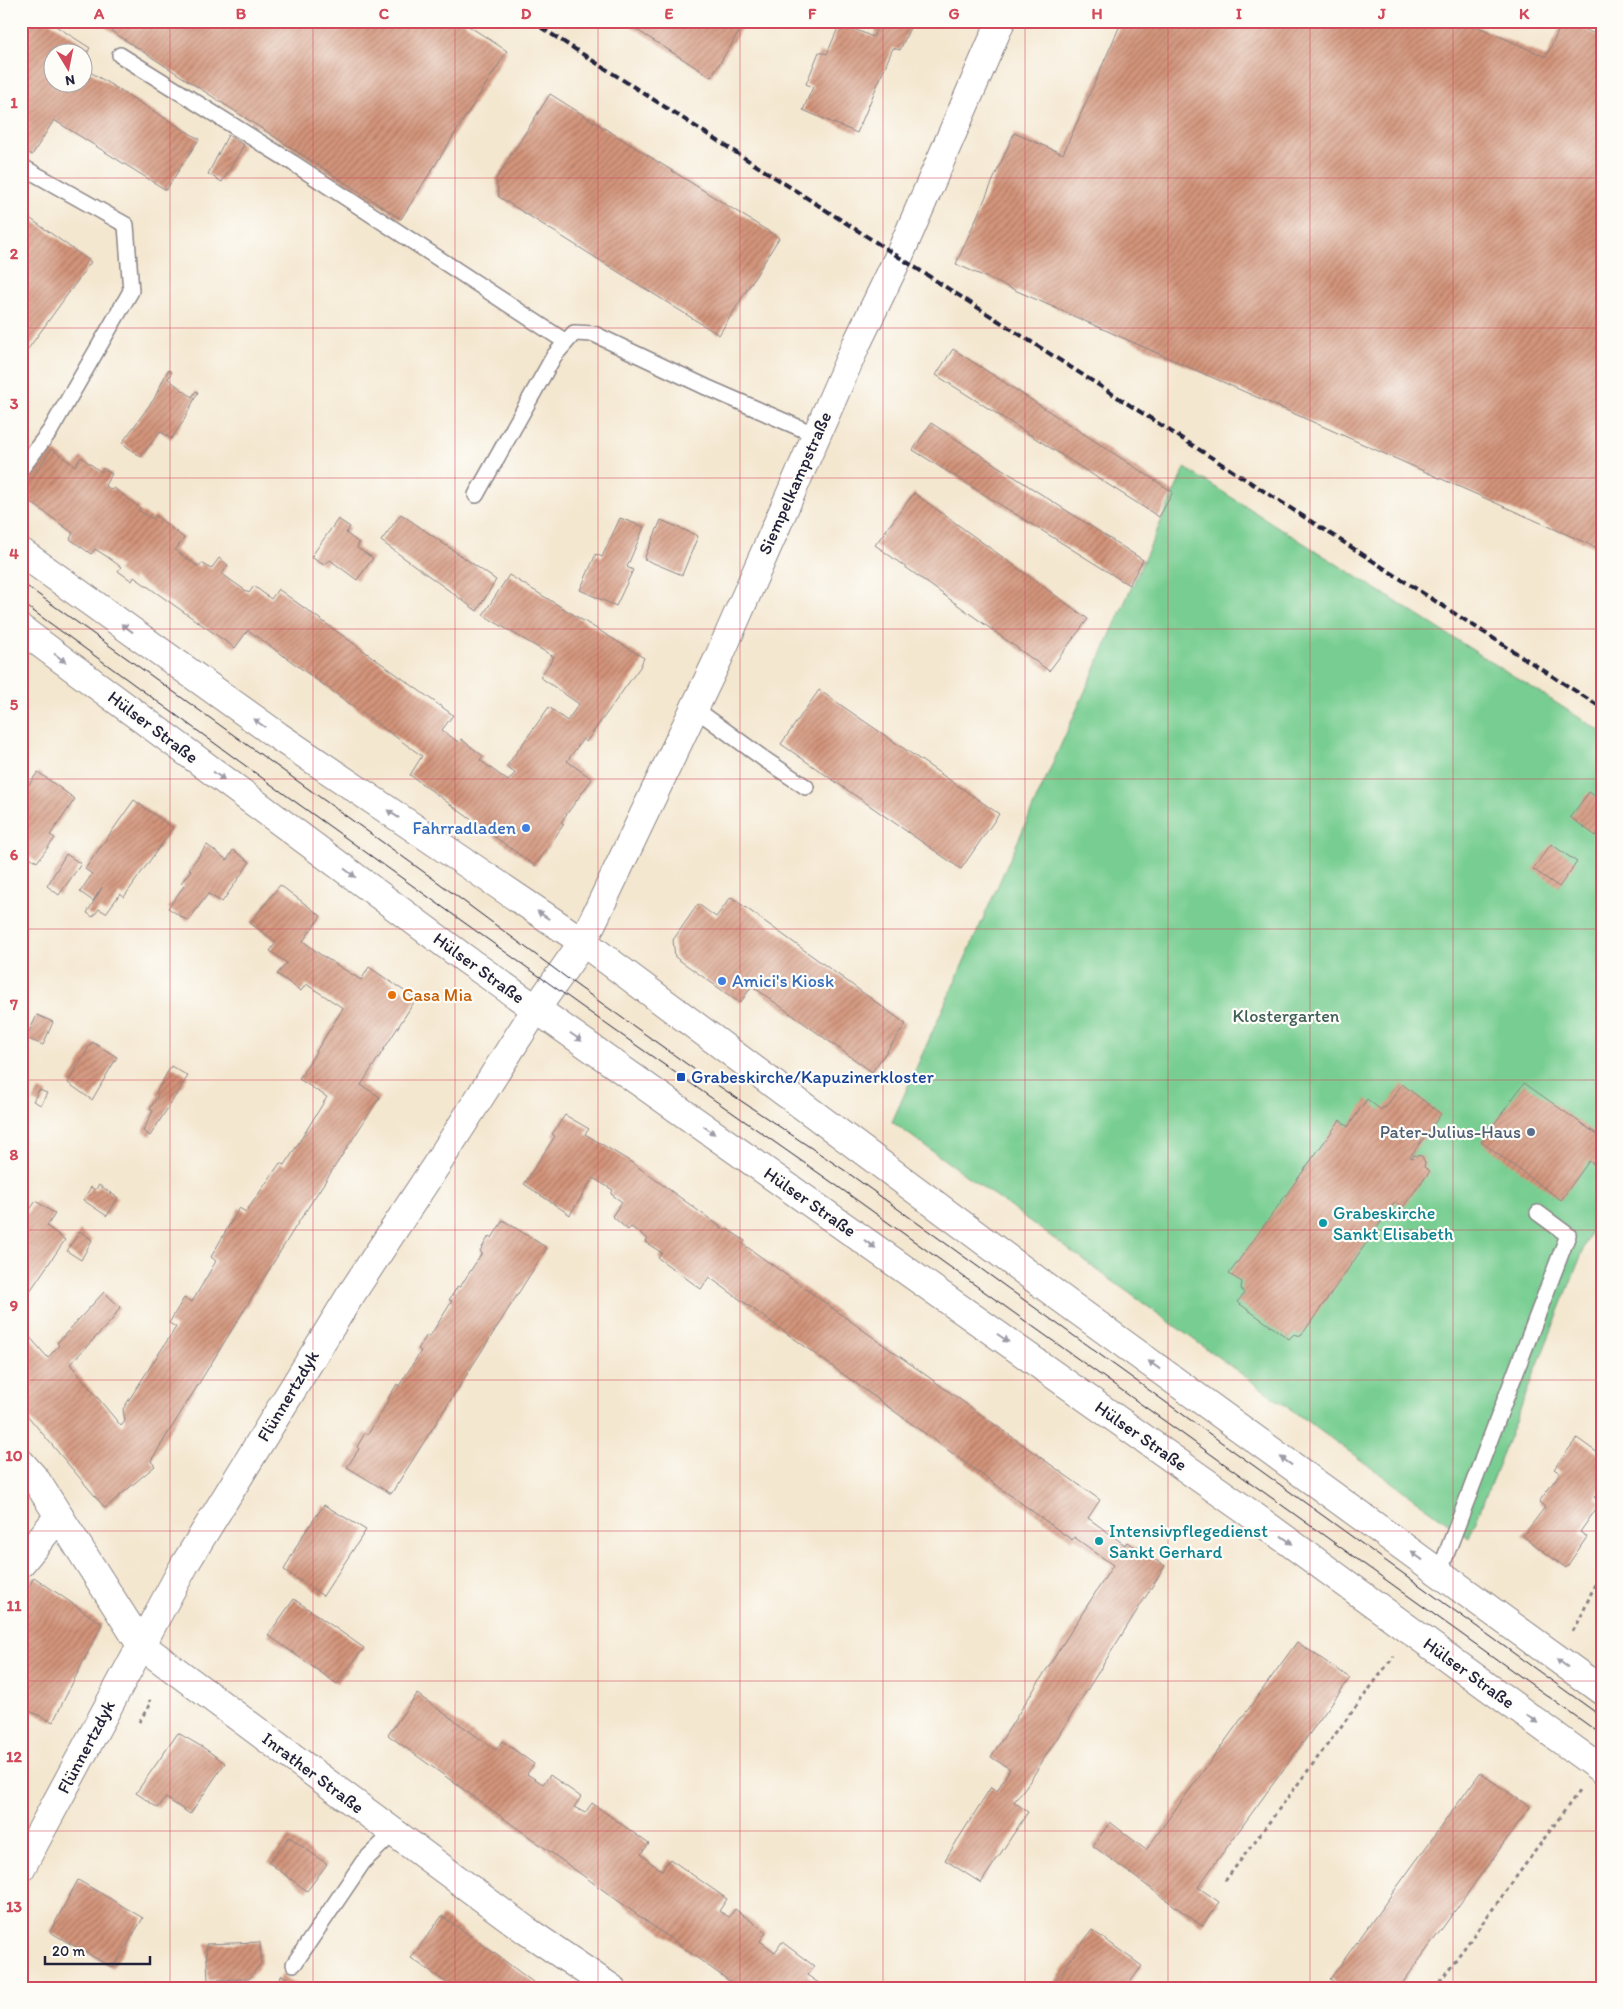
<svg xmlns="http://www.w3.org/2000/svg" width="1623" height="2009" viewBox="0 0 1623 2009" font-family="Itim,sans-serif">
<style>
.green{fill:#78ce92;stroke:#4d7866}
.building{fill:url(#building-hatch)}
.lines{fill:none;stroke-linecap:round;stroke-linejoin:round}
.service-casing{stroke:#8b8486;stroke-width:18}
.minor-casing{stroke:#8b8486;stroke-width:30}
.tertiary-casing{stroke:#8b8486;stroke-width:30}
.path{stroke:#8b8486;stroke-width:3;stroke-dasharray:4 4;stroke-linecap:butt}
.service{stroke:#fff;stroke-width:15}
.minor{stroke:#fff;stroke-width:28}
.tertiary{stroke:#fff;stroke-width:28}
.tram{stroke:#22223b;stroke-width:1}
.rail{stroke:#22223b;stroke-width:4;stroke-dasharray:8 4;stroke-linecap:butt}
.oneway{fill:#9c9ca7}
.grid{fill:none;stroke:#d1495b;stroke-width:1;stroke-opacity:0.55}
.shop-dot{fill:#3f7fe0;stroke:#fdfcf7;stroke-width:2}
.food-dot{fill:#e8710a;stroke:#fdfcf7;stroke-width:2}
.transit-dot{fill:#1a4fb4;stroke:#fdfcf7;stroke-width:2}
.service-dot{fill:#5c6f8a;stroke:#fdfcf7;stroke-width:2}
.culture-dot{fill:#0f9aa8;stroke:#fdfcf7;stroke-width:2}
.labels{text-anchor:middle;stroke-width:4.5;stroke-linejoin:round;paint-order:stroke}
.street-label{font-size:18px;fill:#22223b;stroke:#fdfcf7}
.shop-label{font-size:18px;fill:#366cbe;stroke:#fdfcf7;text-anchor:end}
.food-label{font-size:18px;fill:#c56008;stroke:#fdfcf7;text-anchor:start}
.park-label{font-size:18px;fill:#405e59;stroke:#fdfcf7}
.transit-label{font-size:18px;fill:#164399;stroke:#fdfcf7;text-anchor:start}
.service-label{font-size:18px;fill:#4e5e75;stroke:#fdfcf7;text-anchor:end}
.culture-label{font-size:18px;fill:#0d838f;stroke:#fdfcf7;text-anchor:start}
.neatline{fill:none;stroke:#d1495b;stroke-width:2}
.grid-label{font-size:16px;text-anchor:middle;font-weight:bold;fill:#d1495b}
</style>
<defs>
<pattern id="building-hatch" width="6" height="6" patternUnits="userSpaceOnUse" patternTransform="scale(1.25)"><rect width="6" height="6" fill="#d3947a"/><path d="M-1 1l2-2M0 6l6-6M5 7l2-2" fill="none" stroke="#ab7865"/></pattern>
</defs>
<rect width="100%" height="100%" fill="#fdfcf7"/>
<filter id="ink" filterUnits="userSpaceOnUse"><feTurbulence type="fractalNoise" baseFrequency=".02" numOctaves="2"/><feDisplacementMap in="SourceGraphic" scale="10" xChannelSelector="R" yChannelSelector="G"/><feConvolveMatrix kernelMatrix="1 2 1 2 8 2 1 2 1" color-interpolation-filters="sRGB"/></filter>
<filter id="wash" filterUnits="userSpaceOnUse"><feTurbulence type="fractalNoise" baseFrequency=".0096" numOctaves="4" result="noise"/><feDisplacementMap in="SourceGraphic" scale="20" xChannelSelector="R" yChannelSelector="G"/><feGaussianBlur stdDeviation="1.12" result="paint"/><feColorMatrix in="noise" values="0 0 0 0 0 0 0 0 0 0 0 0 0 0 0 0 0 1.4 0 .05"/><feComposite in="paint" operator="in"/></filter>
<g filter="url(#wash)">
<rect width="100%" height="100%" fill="#f4e7d0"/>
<!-- green -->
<polygon class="green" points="1185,468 1602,732 1602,1203 1469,1538 892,1122"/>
<g id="blocks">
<!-- building -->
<g class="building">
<polygon points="25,21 48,21 90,48 82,61 82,52 72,52 69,50 68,52 52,52 52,82 82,82 82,70 86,73 87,70 199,139 166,190 54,120 32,155 21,148 21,27"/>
<polygon points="96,21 461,21 507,51 401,219"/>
<polygon points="623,21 746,21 711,77"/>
<polygon points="880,21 913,21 900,50 893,48 857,133 803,110 813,87 806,84 819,52 827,54 840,23 873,37"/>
<polygon points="1122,21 1465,21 1546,57 1563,21 1566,21 1602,37 1602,550 956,264 1014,133 1063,154"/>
<polygon points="550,94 779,238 719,335 499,197 496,179"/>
<polygon points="228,135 244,145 222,182 208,174"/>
<polygon points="21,212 91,262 28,349 21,344"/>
<polygon points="953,349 1173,492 1159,517 936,375"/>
<polygon points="168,370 172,372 168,379 192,397 196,391 198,392 183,422 171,439 160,431 141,457 122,443 154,399"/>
<polygon points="931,423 1143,560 1129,585 913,450"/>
<polygon points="52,449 75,466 81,457 101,472 103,468 112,474 105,485 111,490 114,488 140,508 138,510 153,519 155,515 184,538 175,550 199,567 202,563 211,569 219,558 228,565 222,574 249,593 254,586 271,599 278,589 453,715 442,730 458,742 461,739 483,756 480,760 508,781 515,773 506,767 549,707 567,721 579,704 540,677 554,657 483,615 509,575 644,658 640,667 586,742 583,739 567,761 592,779 561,822 564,824 535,866 410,775 422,756 248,630 235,648 134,577 132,581 118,571 121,567 106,556 95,549 91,554 70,539 73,533 21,495 21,492"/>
<polygon points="914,493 1088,619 1049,671 875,545"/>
<polygon points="401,514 496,580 477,611 381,541"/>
<polygon points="620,518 644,527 627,567 633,570 616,606 580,590 596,554 602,557"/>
<polygon points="338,519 350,527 346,533 359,543 357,548 373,558 357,580 330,560 324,565 311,557"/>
<polygon points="661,520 698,536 682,575 644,559"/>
<polygon points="819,690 999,814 961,869 781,744"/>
<polygon points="38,772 75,799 50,835 55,838 37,862 21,851 21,795"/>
<polygon points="1589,792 1602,801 1602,828 1596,836 1570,817"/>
<polygon points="134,800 173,828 124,897 120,894 106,913 99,909 93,917 87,913 102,887 93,901 80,892 92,874 85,869"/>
<polygon points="1551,844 1577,862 1559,887 1533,869"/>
<polygon points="207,845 227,860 233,850 250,862 222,902 208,894 188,921 168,908 184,886 181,883 191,870 189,869"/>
<polygon points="66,854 81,864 59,895 47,886"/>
<polygon points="280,885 321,916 303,941 321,955 361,980 369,967 416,999 361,1085 380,1097 296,1226 151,1461 155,1466 105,1508 21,1408 21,1327 48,1358 59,1345 57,1343 104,1292 120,1307 112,1320 70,1364 121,1426 125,1421 123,1409 176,1327 169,1323 184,1298 192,1302 216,1261 211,1257 239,1208 246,1212 280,1163 285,1165 327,1097 299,1079 343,1008 306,984 301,991 277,974 287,963 270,951 276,942 250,923"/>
<polygon points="731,897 906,1024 872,1072 752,986 740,1003 675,957 673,940 698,904 716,917"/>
<polygon points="37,1015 53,1022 43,1045 26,1038"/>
<polygon points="92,1042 117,1057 92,1100 68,1083"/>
<polygon points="171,1066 188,1076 150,1136 143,1131 153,1111 150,1109 158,1095 156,1093"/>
<polygon points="1524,1083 1602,1138 1602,1170 1589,1161 1561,1200 1481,1142"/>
<polygon points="1402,1084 1441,1114 1410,1157 1412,1158 1414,1155 1422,1156 1425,1163 1424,1167 1430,1171 1403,1207 1395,1202 1301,1336 1294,1334 1289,1339 1237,1302 1244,1294 1241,1288 1242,1282 1229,1274 1340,1120 1348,1127 1367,1099 1381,1110 1383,1107 1385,1108"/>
<polygon points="39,1090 47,1093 41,1105 33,1101"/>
<polygon points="565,1115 589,1129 585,1134 631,1162 725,1230 726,1228 745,1241 743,1244 1100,1500 1088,1518 1125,1545 1127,1542 1165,1566 1030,1781 1014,1802 1028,1812 981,1883 945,1860 991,1787 997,1791 1010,1769 991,1757 1113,1565 1074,1537 1072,1540 709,1277 701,1289 658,1258 662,1253 645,1242 648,1239 631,1227 628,1230 612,1216 622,1202 611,1194 613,1190 593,1178 570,1215 524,1184 555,1136 552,1134"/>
<polygon points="99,1185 118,1198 107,1216 83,1200 91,1187 95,1190"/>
<polygon points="36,1201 55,1214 47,1226 65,1240 21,1304 21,1222"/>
<polygon points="503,1220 547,1248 391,1494 347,1467 359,1449 357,1447 365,1433 368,1434 389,1400 388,1399 397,1384 399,1386 421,1351 418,1349 427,1335 430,1336 452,1301 449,1300 458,1286 460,1287 482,1253 480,1251 489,1236 492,1238"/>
<polygon points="80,1231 92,1240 81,1260 67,1251"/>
<polygon points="1577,1438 1602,1456 1602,1487 1594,1497 1601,1502 1580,1532 1587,1537 1566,1568 1523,1536 1545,1507 1539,1502 1560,1473 1554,1469"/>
<polygon points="324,1505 366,1530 323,1596 284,1570 301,1538"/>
<polygon points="34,1577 102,1624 53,1722 21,1707 21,1602"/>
<polygon points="294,1599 364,1648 337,1684 268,1635"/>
<polygon points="1297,1642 1350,1678 1198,1887 1219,1902 1202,1926 1093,1846 1110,1822 1146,1850"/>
<polygon points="417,1694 496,1750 502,1741 534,1764 527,1774 543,1784 550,1775 581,1797 574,1807 585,1813 592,1803 649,1844 641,1854 651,1863 662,1870 670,1859 727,1899 719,1911 729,1917 735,1909 766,1932 760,1941 775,1952 782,1942 814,1966 807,1975 826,1988 739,1988 388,1735"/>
<polygon points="178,1733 204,1748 225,1763 190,1814 166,1798 158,1808 136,1793"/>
<polygon points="1480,1773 1530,1807 1399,1988 1342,1988 1330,1979"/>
<polygon points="289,1837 327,1864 307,1891 268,1862"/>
<polygon points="78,1880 143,1918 113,1968 50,1932"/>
<polygon points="442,1916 490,1950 541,1988 454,1988 411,1958"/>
<polygon points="1092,1930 1142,1966 1126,1988 1050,1988"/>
<polygon points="260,1942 261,1963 249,1979 208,1980 206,1944"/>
<polygon points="282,1975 303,1988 273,1988"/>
</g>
</g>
</g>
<g filter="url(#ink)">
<use href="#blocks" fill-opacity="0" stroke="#8b8486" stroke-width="1"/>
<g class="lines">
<!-- service casing -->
<g class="service-casing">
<g id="service">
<polyline points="120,55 293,163 566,342"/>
<polyline points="21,166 126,225 131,291 50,431 21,469"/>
<polyline points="476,495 554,356 574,333 594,334 706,387 816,435"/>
<polyline points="694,708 764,759 806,787"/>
<polyline points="1439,1573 1568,1235 1538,1213"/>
<polyline points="294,1964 363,1862 394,1832"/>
</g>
</g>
<!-- minor casing -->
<g class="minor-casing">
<g id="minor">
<polyline points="21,1463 36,1480 141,1645 527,1931 611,1988"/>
<polyline points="21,1563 59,1516"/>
<polyline points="21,1868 185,1564 348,1299 441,1158 536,1009"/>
</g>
</g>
<!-- tertiary casing -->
<g class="tertiary-casing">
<g id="tertiary">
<polyline points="21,552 278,736 583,942 1062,1299 1602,1691"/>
<polyline points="21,629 464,958 1248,1512 1602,1770"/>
<polyline points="536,1009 583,942 718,659 856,345 899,256 1001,21"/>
</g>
</g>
<!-- path -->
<g class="path">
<polyline points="1573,1631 1580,1619 1602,1568"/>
<polyline points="139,1722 151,1703 149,1700"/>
<polyline points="1225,1881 1394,1656"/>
<polyline points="21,1913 29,1899"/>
<polyline points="1435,1988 1579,1791"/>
</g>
<!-- service -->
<use href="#service" class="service"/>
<!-- minor -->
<use href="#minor" class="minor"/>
<!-- tertiary -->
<use href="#tertiary" class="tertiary"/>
<!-- tram -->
<g class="tram">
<polyline points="21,582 435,880 579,987 698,1072 844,1170 1602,1717"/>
<polyline points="21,602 276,788 613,1029 840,1188 1602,1735"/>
</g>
<!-- rail -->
<polyline class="rail" points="531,21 1602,708"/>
</g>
<!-- one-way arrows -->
<defs><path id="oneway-solid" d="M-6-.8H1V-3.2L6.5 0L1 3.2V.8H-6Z" transform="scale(1.25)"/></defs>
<g class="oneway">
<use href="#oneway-solid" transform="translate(127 628) rotate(-144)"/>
<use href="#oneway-solid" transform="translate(60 658) rotate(37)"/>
<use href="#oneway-solid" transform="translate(259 723) rotate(-145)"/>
<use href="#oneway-solid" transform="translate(219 776) rotate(37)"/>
<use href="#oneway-solid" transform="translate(393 814) rotate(-146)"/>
<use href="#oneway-solid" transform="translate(350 873) rotate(37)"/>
<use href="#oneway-solid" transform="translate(543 915) rotate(-146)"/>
<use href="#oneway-solid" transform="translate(576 1037) rotate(35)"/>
<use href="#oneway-solid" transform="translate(709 1130) rotate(35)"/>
<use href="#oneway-solid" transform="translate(870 1244) rotate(35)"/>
<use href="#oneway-solid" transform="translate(1003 1338) rotate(35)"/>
<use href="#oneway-solid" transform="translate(1154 1365) rotate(-144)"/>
<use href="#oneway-solid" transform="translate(1286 1461) rotate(-144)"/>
<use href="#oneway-solid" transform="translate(1287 1540) rotate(36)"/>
<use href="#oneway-solid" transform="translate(1417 1556) rotate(-144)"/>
<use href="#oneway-solid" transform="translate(1562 1663) rotate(-144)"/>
<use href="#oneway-solid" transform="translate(1532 1719) rotate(36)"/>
</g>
</g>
<!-- grid -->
<path class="grid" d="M170 21V1988M313 21V1988M455 21V1988M598 21V1988M740 21V1988M883 21V1988M1025 21V1988M1168 21V1988M1310 21V1988M1453 21V1988M21 178H1602M21 328H1602M21 478H1602M21 629H1602M21 779H1602M21 929H1602M21 1080H1602M21 1230H1602M21 1380H1602M21 1531H1602M21 1681H1602M21 1831H1602"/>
<!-- markers -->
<g class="shop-dot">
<circle cx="526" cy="828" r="5"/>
<circle cx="722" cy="981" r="5"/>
</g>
<circle class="food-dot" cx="392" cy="995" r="5"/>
<rect class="transit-dot" x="676" y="1072" width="10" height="10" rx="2.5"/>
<circle class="service-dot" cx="1531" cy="1132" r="5"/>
<g class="culture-dot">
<circle cx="1323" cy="1223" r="5"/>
<circle cx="1099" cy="1541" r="5"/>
</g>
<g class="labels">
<!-- street labels -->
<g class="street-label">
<text transform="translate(795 483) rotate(-66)" y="6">Siempelkampstraße</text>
<text transform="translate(153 727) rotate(37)" y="6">Hülser Straße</text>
<text transform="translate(479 968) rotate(36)" y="6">Hülser Straße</text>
<text transform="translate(810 1202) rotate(35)" y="6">Hülser Straße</text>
<text transform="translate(288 1396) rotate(-59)" y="6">Flünnertzdyk</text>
<text transform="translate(1141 1436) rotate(35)" y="6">Hülser Straße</text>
<text transform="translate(1469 1673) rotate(36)" y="6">Hülser Straße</text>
<text transform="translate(86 1747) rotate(-62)" y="6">Flünnertzdyk</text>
<text transform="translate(313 1773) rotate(37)" y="6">Inrather Straße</text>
</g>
<!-- shop labels -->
<g class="shop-label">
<text x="516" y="834">Fahrradladen</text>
<text x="732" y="987" text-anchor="start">Amici's Kiosk</text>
</g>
<!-- food labels -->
<g class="food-label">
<text x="402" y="1001">Casa Mia</text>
</g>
<!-- park labels -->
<g class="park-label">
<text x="1286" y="1022">Klostergarten</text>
</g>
<!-- transit labels -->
<g class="transit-label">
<text x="691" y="1083">Grabeskirche/Kapuzinerkloster</text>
</g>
<!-- service labels -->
<g class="service-label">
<text x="1521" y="1138">Pater-Julius-Haus</text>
</g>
<!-- culture labels -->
<g class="culture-label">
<text x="1333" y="1219">Grabeskirche<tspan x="1333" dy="21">Sankt Elisabeth</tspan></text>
<text x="1109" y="1537">Intensivpflegedienst<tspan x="1109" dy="21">Sankt Gerhard</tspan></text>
</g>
</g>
<!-- margin -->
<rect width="1623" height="2009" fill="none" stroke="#fdfcf7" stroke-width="55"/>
<!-- north arrow -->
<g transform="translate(68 68) rotate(170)"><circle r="24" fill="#fdfcf7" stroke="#a5a5ac"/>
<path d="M0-4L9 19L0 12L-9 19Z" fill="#d1495b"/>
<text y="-8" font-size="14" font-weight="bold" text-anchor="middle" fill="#22223b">N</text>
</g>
<!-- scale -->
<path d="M45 1956v8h105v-8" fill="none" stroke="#22223b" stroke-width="2.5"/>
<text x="52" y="1956" font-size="15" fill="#22223b" stroke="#fdfcf7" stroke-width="4" paint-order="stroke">20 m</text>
<rect x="28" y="28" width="1568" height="1954" class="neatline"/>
<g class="grid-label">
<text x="99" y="19">A</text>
<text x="241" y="19">B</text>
<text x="384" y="19">C</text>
<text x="526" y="19">D</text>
<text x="669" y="19">E</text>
<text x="812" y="19">F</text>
<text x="954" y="19">G</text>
<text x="1097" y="19">H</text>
<text x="1239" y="19">I</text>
<text x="1382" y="19">J</text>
<text x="1524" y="19">K</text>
<text x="14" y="108">1</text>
<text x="14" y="259">2</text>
<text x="14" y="409">3</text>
<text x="14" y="559">4</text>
<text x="14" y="710">5</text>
<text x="14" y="860">6</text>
<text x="14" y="1010">7</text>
<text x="14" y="1160">8</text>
<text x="14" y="1311">9</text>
<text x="14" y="1461">10</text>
<text x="14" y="1611">11</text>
<text x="14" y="1762">12</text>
<text x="14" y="1912">13</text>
</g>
</svg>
